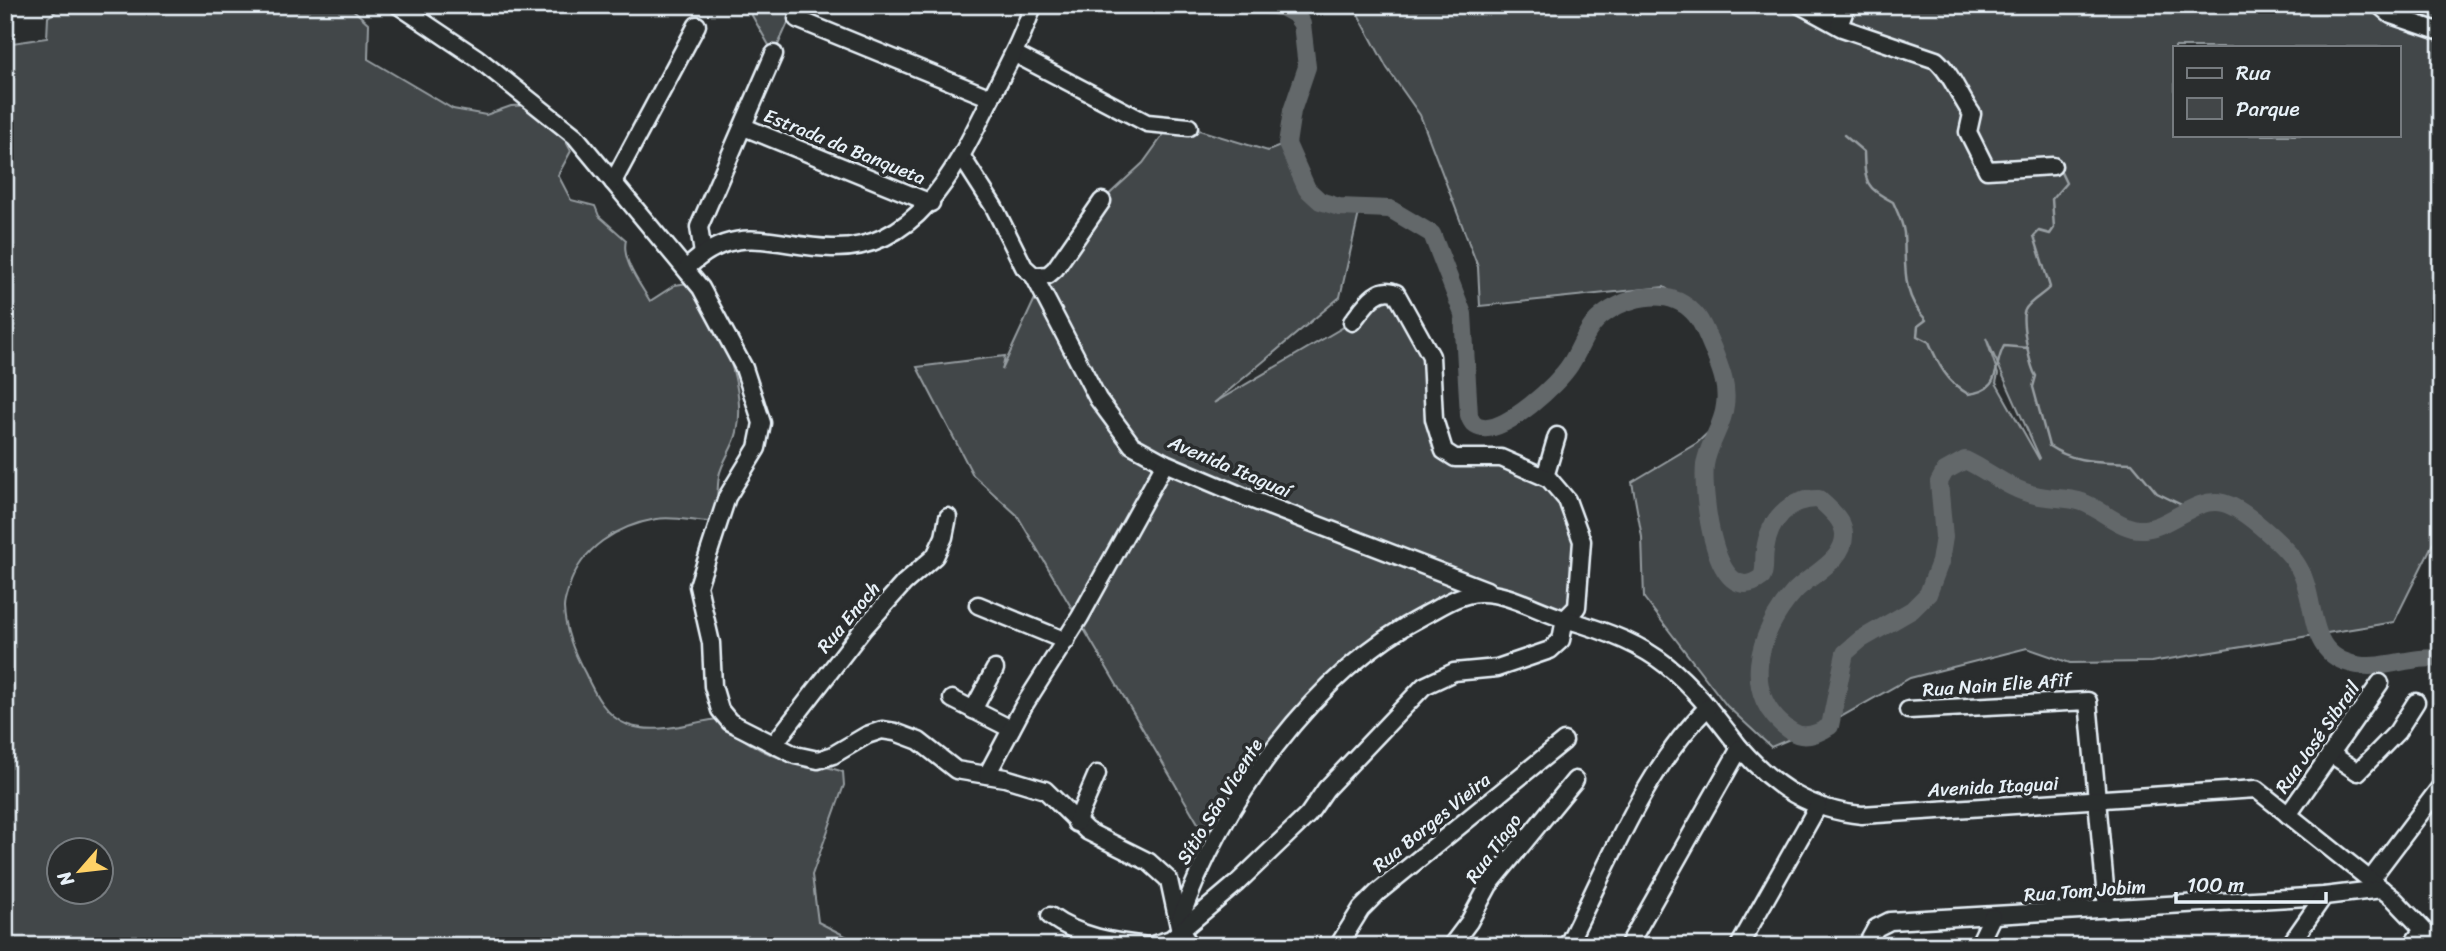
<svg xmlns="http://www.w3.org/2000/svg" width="2446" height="951" viewBox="0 0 2446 951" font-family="Sriracha,sans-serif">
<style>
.green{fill:#424648;stroke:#959ca0;stroke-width:2;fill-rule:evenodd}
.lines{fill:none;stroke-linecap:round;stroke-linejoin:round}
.stream{stroke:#989fa3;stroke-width:2.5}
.river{stroke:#63686b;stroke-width:18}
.minor-casing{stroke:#e8f1f8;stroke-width:21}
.minor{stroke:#2a2d2e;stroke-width:16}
.labels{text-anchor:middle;stroke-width:7;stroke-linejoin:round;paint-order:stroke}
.street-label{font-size:19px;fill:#e8f1f8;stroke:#2a2d2e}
</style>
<rect width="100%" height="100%" fill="#2a2d2e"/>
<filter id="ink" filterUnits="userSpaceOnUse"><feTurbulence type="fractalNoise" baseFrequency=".0143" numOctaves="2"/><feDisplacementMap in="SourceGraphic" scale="14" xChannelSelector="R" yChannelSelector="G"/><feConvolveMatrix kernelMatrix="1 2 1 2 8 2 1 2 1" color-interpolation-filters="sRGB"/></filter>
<g filter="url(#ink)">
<!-- green -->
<g class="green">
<path d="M64 5H348L369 24 368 59 453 109 486 115 511 106 533 105 562 134 571 151 558 175 571 200 595 206 599 216 626 240C621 260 640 284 650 301L675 285 688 283C718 313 747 389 737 432 734 447 722 461 719 476 716 494 720 507 709 522 693 521 672 516 656 519 617 526 581 548 569 587 567 594 564 601 564 608 565 631 574 653 585 673 594 693 606 717 628 725 658 735 687 723 717 719 737 735 758 752 784 759 803 765 824 764 843 772L844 785 812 875 818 922 865 946H5V44L47 38 48 17ZM60 850H102V892H60Z"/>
<polygon points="746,5 796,5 774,54"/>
<path d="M1353 5H2441V527L2394 622 2151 662 2070 663 2027 648 1910 678 1837 719 1771 747 1727 706 1644 598 1642 537 1632 482 1697 443 1716 425 1723 379 1688 303 1664 287 1480 306 1478 267 1420 115 1387 68ZM2175 47H2399V135H2175ZM1986 338 2040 458 2039 459 1996 383 1998 374Z"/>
<path d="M1169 127H1189L1268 151 1283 145C1308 198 1301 201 1362 200L1340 297 1214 403 1352 322 1372 298 1396 293 1431 356 1444 451 1501 458 1560 490 1582 541 1577 607 1549 614 1496 594 1459 597 1399 628 1265 760 1212 847 1017 515 973 475 917 367 1005 356 1002 370 1038 292 1102 201 1143 163Z"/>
</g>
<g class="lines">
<!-- stream -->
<g class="stream">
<path d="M1844 135 1864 152C1865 183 1865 187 1893 202 1897 211 1903 223 1904 233 1906 267 1901 294 1926 320L1918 326 1917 336 1929 342C1938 364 1947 382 1968 394 2003 390 1992 368 2004 346L2028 348"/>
<path d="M2058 166 2066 183 2052 199 2054 228 2050 234 2039 231 2034 236 2050 287C2043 295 2029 301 2025 310 2020 319 2030 367 2036 376L2033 387 2049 446C2076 464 2100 461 2132 463L2157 493 2192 510"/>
</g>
<!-- river -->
<path class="river" d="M1264 5 1282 7 1295 14 1302 24 1307 67 1292 111 1287 144 1307 189 1320 201 1339 207 1390 209 1432 234 1463 314 1469 415C1471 422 1474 427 1483 428 1507 431 1557 385 1570 365 1580 350 1584 333 1597 320 1621 297 1668 285 1693 312 1702 320 1708 338 1713 349 1720 368 1728 385 1725 405 1723 427 1708 443 1705 465 1702 492 1714 614 1762 577 1766 568 1763 560 1765 550 1769 521 1788 498 1819 499 1828 508 1842 518 1844 533 1846 561 1809 575 1794 592 1757 633 1739 696 1791 731 1804 740 1818 734 1830 726L1845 653 1860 640 1912 610 1928 594 1940 562 1944 537 1939 482 1945 471 1965 460C1989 471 2008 489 2035 495 2050 499 2068 497 2082 502 2102 509 2122 531 2144 529 2171 527 2196 496 2223 503 2244 508 2289 549 2299 568 2319 603 2304 656 2357 665 2385 670 2412 655 2441 659"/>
<!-- minor casing -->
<g class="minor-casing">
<g id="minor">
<polyline points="398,5 477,58 575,136 701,288 744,368 762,423 757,448 727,497 698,586 711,643 713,686 720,710 730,722 795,755 818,760 833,755 867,735 882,730 895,732 919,741 956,770 1005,778 1045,790 1087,831 1149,862 1169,880 1180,931 1191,946"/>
<path d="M1800 5 1842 28 1936 60C1952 74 1959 96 1972 114L1968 132 1987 170 2053 166"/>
<polyline points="2379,5 2391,15 2441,32"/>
<polyline points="797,19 991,98"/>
<polyline points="1839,26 1847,5"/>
<polyline points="1015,54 1147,123 1189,127"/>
<polyline points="744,127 931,203"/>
<polyline points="962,157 994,207 1024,267 1034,276 1048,275 1055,269 1102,201"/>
<polyline points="613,182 697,25"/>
<polyline points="703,254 699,227 774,54"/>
<path d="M687 268C735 220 774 247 832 248 918 250 956 168 989 102 1005 69 1022 40 1033 5"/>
<polyline points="1034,276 1098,399 1132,445 1165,463 1245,497 1487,590"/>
<polyline points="1545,477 1557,436"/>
<polyline points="978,605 1066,641"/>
<polyline points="952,699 1011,729"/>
<polyline points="973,710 995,669"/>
<polyline points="1908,710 2088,701 2107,909"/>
<polyline points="774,744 863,629 904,583 935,556 944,537 948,517"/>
<polyline points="2331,754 2358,772 2397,732 2416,702"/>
<polyline points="987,775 1023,707 1080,617 1165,463"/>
<polyline points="2288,815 2380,683"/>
<polyline points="1076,823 1097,774"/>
<polyline points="2370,880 2441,786"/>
<path d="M1050 916C1079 937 1113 942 1149 946"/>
<path d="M1180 920C1221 804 1314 672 1425 615 1442 606 1459 594 1479 593 1508 592 1537 611 1565 619L1577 607 1582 541 1567 500 1549 479 1501 458H1455L1444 451 1434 419 1431 356 1396 293C1376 284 1363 309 1352 322"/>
<path d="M1149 946 1171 939 1237 883 1308 815 1326 789 1424 686 1454 672 1497 668 1550 650 1561 640 1565 619C1661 647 1681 671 1740 748"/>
<polyline points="1338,946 1361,909 1377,893 1564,741"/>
<polyline points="1451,946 1469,922 1489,885 1575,780"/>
<path d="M1567 946C1608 866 1644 770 1708 707"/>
<path d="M1628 946 1740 748C1774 787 1810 810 1862 815L2256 789 2394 899 2439 946"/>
<polyline points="1739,946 1818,806"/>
<polyline points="1866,946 1876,928 1890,921 2324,896 2382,889"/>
<polyline points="1978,946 1992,917"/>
<polyline points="2289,946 2324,896"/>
<polyline points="2411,946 2422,931"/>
</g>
</g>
<!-- minor -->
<use href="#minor" class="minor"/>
</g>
</g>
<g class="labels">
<!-- street labels -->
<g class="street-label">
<text transform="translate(845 146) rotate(22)" y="7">Estrada da Banqueta</text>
<text transform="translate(1230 466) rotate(23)" y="7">Avenida Itaguaí</text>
<text transform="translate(848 617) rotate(-50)" y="7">Rua Enoch</text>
<text transform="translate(1997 684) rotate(-4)" y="7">Rua Nain Elie Afif</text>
<text transform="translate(2317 737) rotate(-55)" y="7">Rua José Sibrail</text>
<text transform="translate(1993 786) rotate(-3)" y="7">Avenida Itaguai</text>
<text transform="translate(1219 801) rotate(-58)" y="7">Sítio São Vicente</text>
<text transform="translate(1431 822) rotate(-39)" y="7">Rua Borges Vieira</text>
<text transform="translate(1493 848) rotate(-54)" y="7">Rua Tiago</text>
<text transform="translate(2085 890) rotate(-4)" y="7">Rua Tom Jobim</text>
</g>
</g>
<!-- margin -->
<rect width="2446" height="951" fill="none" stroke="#2a2d2e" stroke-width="28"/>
<rect x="14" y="14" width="2418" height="923" fill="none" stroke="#e8f1f8" stroke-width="2.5" filter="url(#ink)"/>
<!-- legend -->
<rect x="2173" y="46" width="228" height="91" fill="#2a2d2e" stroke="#767b7f" stroke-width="2"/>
<rect x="2187" y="68" width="35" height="10" fill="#2a2d2e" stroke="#767b7f" stroke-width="2"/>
<text x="2236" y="80" font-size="21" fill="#e8f1f8">Rua</text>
<rect x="2187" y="98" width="35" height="21" fill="#424648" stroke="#767b7f" stroke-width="2"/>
<text x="2236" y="116" font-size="21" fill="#e8f1f8">Parque</text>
<!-- north arrow -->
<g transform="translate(80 871) rotate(242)"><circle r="33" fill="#2a2d2e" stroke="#767b7f" stroke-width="2"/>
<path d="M0-5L12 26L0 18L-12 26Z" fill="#ffd166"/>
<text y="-10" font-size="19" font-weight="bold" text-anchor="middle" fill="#e8f1f8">N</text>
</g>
<!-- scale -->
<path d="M2176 892v10h150v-10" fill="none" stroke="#e8f1f8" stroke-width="3.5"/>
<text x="2187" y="892" font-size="21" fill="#e8f1f8" stroke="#2a2d2e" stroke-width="5" paint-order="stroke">100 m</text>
</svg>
